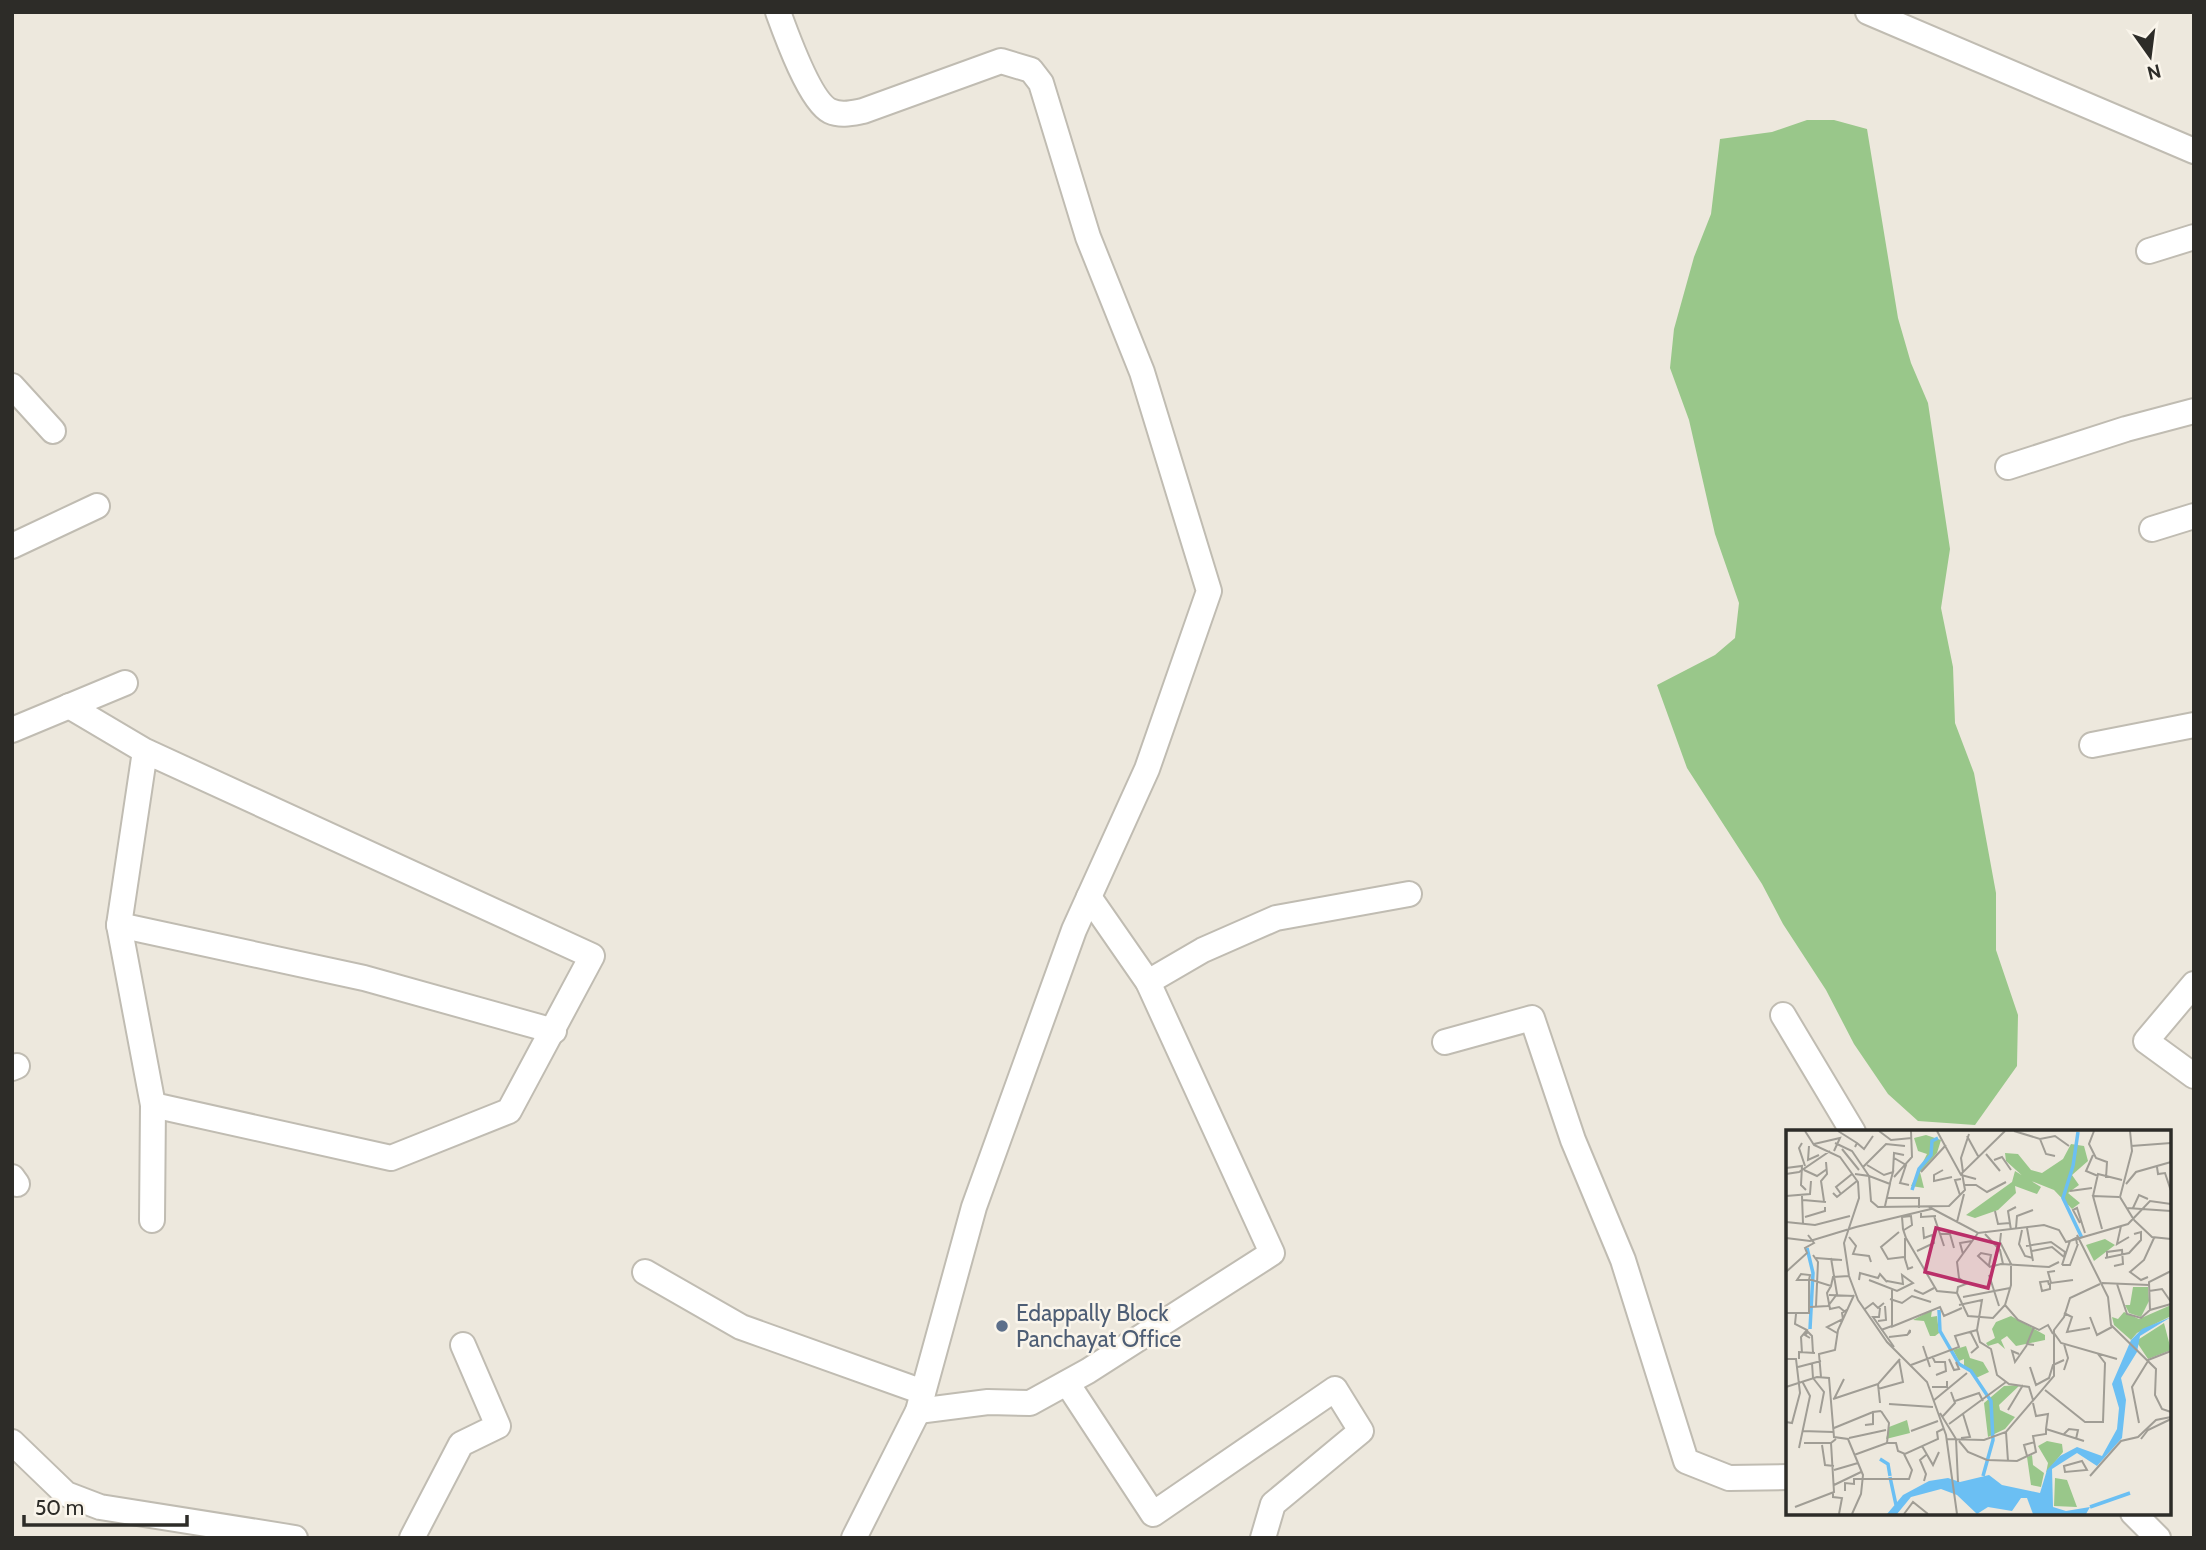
<svg xmlns="http://www.w3.org/2000/svg" width="2206" height="1550" viewBox="0 0 2206 1550" font-family="Cabin,sans-serif">
<style>
.green{fill:#99c78a}
.lines{fill:none;stroke-linecap:round;stroke-linejoin:round}
.minor-casing{stroke:#c0bcb2;stroke-width:28}
.minor{stroke:#fff;stroke-width:24}
.service-dot{fill:#5c6f8a;stroke:#faf5eb;stroke-width:2.5}
.labels{text-anchor:middle;stroke-width:5;stroke-linejoin:round;paint-order:stroke}
.service-label{font-size:23px;fill:#4e5e75;stroke:#faf5eb;text-anchor:start}
.inset-river{fill:none;stroke:#6bbff3;stroke-width:3.5}
.inset-road{fill:none;stroke:#a09d95;stroke-width:2}
.view{fill:#ba2f69;fill-opacity:0.15;stroke:#ba2f69;stroke-width:3.5}
.inset-edge{fill:none;stroke:#2d2c28;stroke-width:3.5}
</style>
<rect width="100%" height="100%" fill="#ede8dd"/>
<!-- green -->
<polygon class="green" points="1807,120 1834,120 1867,129 1898,318 1911,363 1928,403 1950,549 1941,608 1953,667 1955,723 1974,773 1996,893 1996,950 2018,1015 2017,1066 1975,1125 1918,1121 1888,1094 1854,1044 1826,990 1783,924 1762,884 1687,768 1657,685 1715,655 1735,638 1739,603 1715,534 1689,420 1670,368 1674,329 1694,257 1711,214 1720,139 1772,132"/>
<g class="lines">
<!-- minor casing -->
<g class="minor-casing">
<g id="minor">
<path d="M778 12C786 34 810 101 830 111 841 116 852 113 863 111L1001 61 1031 70 1041 83 1088 237 1142 372 1209 591 1147 769 1074 930 974 1207 918 1411 854 1538"/>
<polyline points="1868,12 2194,151"/>
<polyline points="2149,251 2194,237"/>
<polyline points="12,386 53,431"/>
<polyline points="2008,467 2126,429 2194,411"/>
<polyline points="2152,529 2194,516"/>
<polyline points="12,546 97,506"/>
<polyline points="69,706 145,751 592,956 509,1111 391,1158 153,1105 119,925 145,751"/>
<polyline points="12,730 125,683"/>
<polyline points="2092,745 2194,725"/>
<polyline points="119,925 364,978 554,1031"/>
<polyline points="1148,982 1203,950 1276,918 1409,894"/>
<polyline points="2194,984 2146,1041 2194,1076"/>
<polyline points="1783,1015 1853,1132"/>
<polyline points="1445,1042 1532,1018 1573,1140 1623,1260 1686,1461 1729,1478 1788,1477"/>
<polyline points="12,1068 17,1066"/>
<polyline points="12,1177 17,1184"/>
<polyline points="152,1220 153,1105"/>
<polyline points="645,1272 741,1327 923,1392"/>
<polyline points="1067,1383 1153,1514 1335,1389 1361,1431 1273,1504 1263,1538"/>
<polyline points="918,1411 988,1402 1030,1403 1088,1371 1272,1253 1148,982 1089,897"/>
<polyline points="12,1442 66,1494 100,1507 295,1538"/>
<polyline points="2133,1513 2158,1538"/>
<polyline points="412,1538 461,1444 498,1426 463,1345"/>
</g>
</g>
<!-- minor -->
<use href="#minor" class="minor"/>
</g>
<!-- markers -->
<circle class="service-dot" cx="1002" cy="1326" r="7"/>
<g class="labels">
<!-- service labels -->
<g class="service-label">
<text x="1016" y="1321">Edappally Block<tspan x="1016" dy="26">Panchayat Office</tspan></text>
</g>
</g>
<!-- overview -->
<g transform="translate(1786 1130)">
<rect width="385" height="385" fill="#ede8dd"/>
<path d="M140 5 155 10 151 23 134 42 138 58 125 56 141 24 132 21 128 8ZM285 14 298 16 302 31 286 45 293 55 282 63 294 73 286 79 268 60 240 49 220 31 219 23 232 24 245 40 256 43 277 29ZM229 41 255 57 251 64 229 56 230 63 212 80 189 88 180 85 226 52ZM319 109 329 115 308 131 300 115ZM347 157H362L363 171 355 187 343 183 339 175H344ZM385 175V186L351 203 345 210 328 195 326 187 332 189 338 182 353 189ZM146 180 145 187 151 186 153 203 149 206H144L138 191 127 190ZM378 193 385 220 362 229 350 211ZM180 216 184 228 197 232 203 242 190 248 178 236V229L173 231 167 220ZM234 255 213 275 214 280 229 287 219 299 202 307 198 273 218 256ZM246 325 247 335 258 343 255 357 245 355 241 327ZM269 348 281 350 291 377 268 376Z" fill="#99c78a"/>
<path d="M225 186 259 205V210L230 216 221 206 215 210 219 219 212 213 202 216 200 213 209 208 206 199 210 192ZM121 290 124 303 100 309 103 297ZM261 311 276 314 277 322 260 343 262 333 252 316Z" fill="#99c78a"/>
<path d="M385 187 354 206 351 222 335 248 340 270 336 308 311 336 291 323 266 339 267 377 280 381 304 377 300 384H247L241 368H235L226 381 202 377 191 384 171 365 155 359 125 367 111 384H101L117 365 143 351 162 348 174 352 203 345 216 355 254 363 261 340 274 326 291 317 316 326 331 299 333 278 326 254 345 210 356 199Z" fill="#6bbff3"/>
<path class="inset-river" d="M287 36 277 68 296 108M287 36 292 2M126 60 133 39 145 25 146 11 152 8M21 118 27 143 24 199M153 180 154 201 173 234 185 241 205 271 207 310 197 346M94 329 102 334 104 346M104 347 110 375M304 377 344 363M107 384 121 366 159 351"/>
<path class="inset-road" d="M19 1 28 15 54 27 72 52 73 68 58 113 63 146 72 170 101 212 141 252 160 305 171 384M52 1 71 13 69 17M93 1 105 10 126 8M151 1 175 45 190 49M228 1 254 9 269 6 283 16M308 1 303 14 310 28 321 32 320 48M344 1 346 21 334 67 348 90M181 6 192 26M254 9 260 24 269 26M16 13 13 18 19 36M49 13 66 21 83 46 104 54 99 76M71 13 78 19 87 6M28 14 54 8 48 21M23 16 22 30 33 25M345 16 385 13M56 19 73 40M200 24 214 41M307 25 300 41 312 46M108 28 120 35 114 53 123 55M208 30 216 27 225 40M81 35 98 45 107 42 104 53M77 37 100 14 119 16M371 37 372 44 379 43 385 61M0 38 16 36 15 55 20 60M18 40 31 46 41 39M157 40 148 45V51L166 47M107 42 108 23 118 25M135 42 160 15M177 42 175 28 183 4M0 44 13 42 44 21M69 44 83 46 85 71 92 77 163 76 179 60 176 43 219 1M108 47 126 27 125 1M340 54 350 42 385 32M179 55H190L201 62 220 52M284 61 306 58M47 63 51 67 71 51M55 64 50 57 66 44M174 65 169 50 175 49M0 66 24 64 25 51M16 66 17 94M307 66 312 44 336 50M100 68H133V78M17 70 40 72M38 71 35 51 41 44 40 32M143 77 192 103 258 95 273 100 280 112 342 94 364 71 385 74M341 78 385 81M347 78 353 65 362 69M135 81V87L150 86M209 81 212 94 224 93M148 86 158 116M19 87 39 81V77M348 90 366 107 385 109M0 92 29 95 64 86M171 92 178 64M294 93 287 80 291 78 299 103M335 96 331 114 343 107M70 97 145 79M230 98 231 86 247 80M241 98 247 131M316 99 307 66 333 67M118 100 126 95 125 86 116 87 117 99 120 108 151 161 171 163 182 186 207 188 219 175 225 155V134L214 112 215 103M225 100 222 81 230 77M236 100 233 114 239 126 247 128M113 102 95 117 102 129 118 127M154 104H164L168 118M199 104 214 120 217 134M291 105 322 167 325 195 370 239 369 265 376 279 385 282M63 107 70 116 67 124 83 126 85 132M0 108 24 111 70 97M119 108V129L122 139 127 137M240 116 265 112 279 122 278 128M131 121 148 113 146 105 138 108 137 97M246 121 266 117 278 127M177 124 174 113 186 111M27 125 32 132 30 176M30 128 56 130M319 128 343 123 355 110V102L348 104M321 128V122L336 120 337 134 328 136M203 135 205 125 195 123 192 126 204 137M276 135 284 111 290 108 291 114M276 135H284L292 114M203 137 215 134 263 137 273 132M269 141 262 142 265 153 287 150M0 142 21 123 19 118 28 113 22 105M203 145 213 176M362 147 355 150 344 142 358 130 368 108M73 150 74 143 92 148 94 144 101 152M83 150 111 161 127 153 116 145 117 154 101 151M316 153 363 155M331 154 341 184 355 188 364 180 385 174M263 155 262 151 254 152 256 161 264 159V153M45 156 41 163 44 179 53 177 58 181M128 160 137 164 148 158M363 161 376 159 385 172M171 163 172 157 180 154 173 148 171 132 192 103M43 165 68 166M177 167 224 158M104 169 116 173 126 166 145 172M173 175 196 170 191 200M219 175 232 190 253 200 262 195 267 204M24 177 42 176 51 164 45 128M94 178 93 187H87L108 217M79 179 87 173 92 178 98 173M364 181 363 152 385 141M0 183H23V150L24 145 15 144 11 150H26L45 156 47 147 63 146M278 183 286 187 281 202 304 198M10 184 9 194 21 200 15 207 16 223M304 187 311 205 326 197M92 191 100 190 99 176M105 197 154 177 158 186 176 178M248 197 241 214 248 215M95 200 106 196V160M184 201 192 217 185 223M51 203 41 197 57 189 56 183 62 179M268 203 275 213 331 229M103 207 120 205H121L124 202V200L122 204M24 208 19 205 22 202 26 206 27 223M137 216 144 237M233 224 226 221 229 232 241 215M146 226 149 232H159L160 241 150 245M13 229V222L29 223M163 229 168 240 173 239 170 232M362 230 385 221M26 233 27 248 38 262 34 283M125 235 173 217 169 206 191 200 194 212 205 219 211 245 223 254 243 257 247 270M12 237 35 231M244 237 250 255 263 248 267 235 278 230M278 240 282 228 278 214M35 247 33 224 49 220 52 200 68 165M0 257 31 247 43 248 48 307 62 309 77 345 75 364 66 384M146 257H161V251M92 259 117 252 113 230M259 260 299 292H317L319 233 312 224M47 269 92 254M48 269 58 249M147 271 181 243M169 271 193 263 197 271M94 273 92 254 114 229M247 273 250 286 262 284 260 299 298 311M103 274 147 277M222 280 237 255M154 283 170 309 172 352M157 286 169 273 165 262M0 292 6 293 14 263 10 229H1M353 293 346 257 362 231M163 294 220 252M79 295 87 294V282L95 281M48 298 87 282M16 301 47 302M125 301 152 291M220 302 222 331M278 304 283 299 292 300 290 309M63 308 100 300M175 308 184 307 177 284M160 309 198 310 220 302 268 246V200L278 187 284 168 314 154M355 309 362 300 385 289M173 311 182 322 201 330 231 331 250 322 247 306 260 304V299M18 313H45M101 313H110L112 321 119 324 152 309 151 302 157 299M36 315 39 335 48 336M136 316 147 335 153 322M13 318 24 266 16 251M68 325 101 313 103 293 95 281M241 326 238 315 249 312M296 331 301 340 279 342 278 336ZM48 340 72 333M304 346 335 311 352 307 370 290 385 287M138 351 140 344 134 330 140 325M48 355 75 342M59 361V353L68 354V349H123L126 340 118 324M47 362V367L56 368 53 384M9 377 48 362 45 313 50 309M118 384 127 372 142 384"/>
<path class="view" d="M150 98 213 114 202 158 139 142Z"/>
<rect width="385" height="385" class="inset-edge"/>
</g>
<!-- border -->
<rect width="2206" height="1550" fill="none" stroke="#2d2c28" stroke-width="28"/>
<!-- north arrow -->
<g transform="translate(2150 56) rotate(166)" stroke="#faf5eb" stroke-width="5" paint-order="stroke">
<path d="M0-5L12 26L0 18L-12 26Z" fill="#2d2c28"/>
<text y="-10" font-size="19" font-weight="bold" text-anchor="middle" fill="#2d2c28">N</text>
</g>
<!-- scale -->
<path d="M24 1515v10h163v-10" fill="none" stroke="#2d2c28" stroke-width="3.5"/>
<text x="35" y="1515" font-size="21" fill="#2d2c28" stroke="#faf5eb" stroke-width="5" paint-order="stroke">50 m</text>
</svg>
